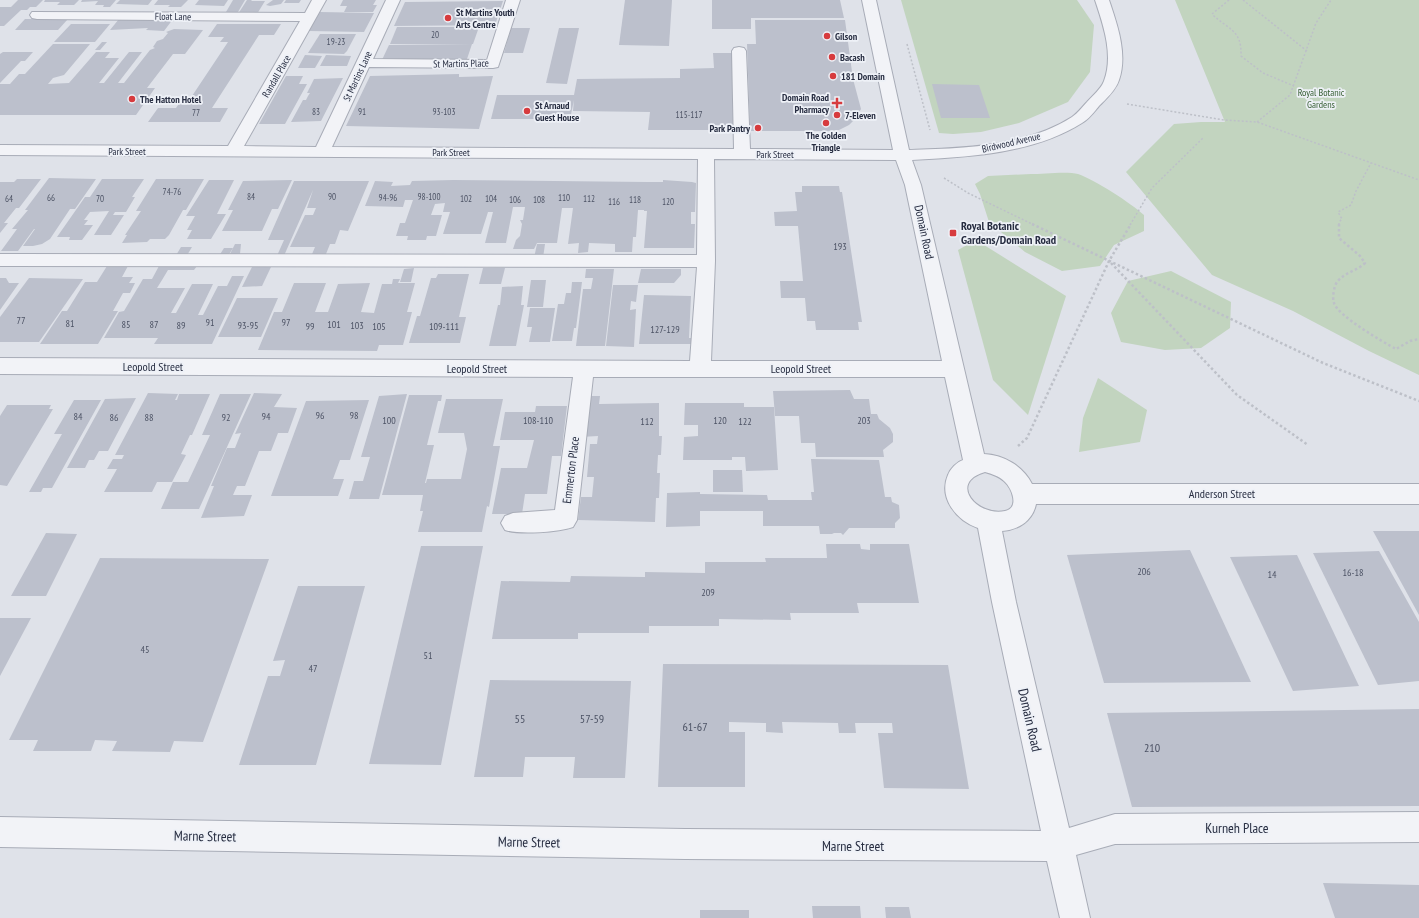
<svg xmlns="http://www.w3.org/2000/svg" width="1419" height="918" viewBox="0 0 1419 918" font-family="'PT Sans Narrow',sans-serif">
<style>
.green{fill:#c2d4bf}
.building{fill:#bcc0cc}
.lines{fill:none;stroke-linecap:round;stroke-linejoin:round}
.minor-casing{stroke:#a8acb7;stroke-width:2}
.path-far1{stroke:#bdc0c8;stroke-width:1.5;stroke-dasharray:2 2;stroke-linecap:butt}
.path{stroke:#bdc0c8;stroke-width:2.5;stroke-dasharray:2.5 2.5;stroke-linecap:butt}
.minor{fill:#f2f3f7;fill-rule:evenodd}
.poi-dot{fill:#d73b3e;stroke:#eef1f7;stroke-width:1.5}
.labels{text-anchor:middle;stroke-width:3.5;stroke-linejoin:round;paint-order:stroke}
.far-number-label{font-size:9px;fill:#4c5264}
.far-poi-label{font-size:10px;font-weight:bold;fill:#272d41;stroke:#eef1f7;text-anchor:start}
.far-street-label{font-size:10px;fill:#272d41;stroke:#eef1f7}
.far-park-label{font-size:10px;fill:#365e33;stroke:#eef1f7}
.number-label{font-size:10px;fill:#4c5264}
.poi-label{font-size:12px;font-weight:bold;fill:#272d41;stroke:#eef1f7;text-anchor:start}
.street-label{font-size:12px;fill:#272d41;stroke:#eef1f7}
.near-number-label{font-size:12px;fill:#4c5264}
.near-street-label{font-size:14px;fill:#272d41;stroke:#eef1f7}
</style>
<rect width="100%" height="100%" fill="#dfe2e9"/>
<!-- green -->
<g class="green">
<polygon points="901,0 1077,0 1094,25 1090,72 1068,102 1019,123 981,132 953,134 939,133"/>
<polygon points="1175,0 1419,0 1419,375 1369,351 1293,311 1212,275 1126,172 1174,124 1201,122 1225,122"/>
<path d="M1031 174C1042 174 1068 171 1078 174 1095 180 1131 203 1144 215V231L1114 245 1100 266 1062 271 1025 252 989 222 980 194 975 184 988 176Z"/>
<polygon points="976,240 1066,296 1028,415 993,380 958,250"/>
<polygon points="1171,271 1231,302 1230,328 1201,348 1165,350 1121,342 1111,313 1128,281"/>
<polygon points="1098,378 1147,410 1140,442 1079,452 1083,418"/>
</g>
<!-- building -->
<g class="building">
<polygon points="18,0 43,0 36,7 30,7 27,10 21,10 4,26 0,26 0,7 11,7"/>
<polygon points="45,0 79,0 74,5 57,5 60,2 44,2"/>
<polygon points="82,0 116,0 110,7 103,7 104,5 95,5 98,1 81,2"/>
<polygon points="120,0 152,0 148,5 116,4"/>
<polygon points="158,0 188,0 181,7 168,7 170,5 154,5"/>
<polygon points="199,0 228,0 224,6 195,5"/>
<polygon points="233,0 245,0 238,12 226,12"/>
<polygon points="247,0 252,0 251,1 265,1 257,14 238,14"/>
<polygon points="273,0 284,0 281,4 270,6 266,5"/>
<polygon points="286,0 301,0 299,3 284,3"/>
<polygon points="343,0 376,0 373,5 377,5 373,12 344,12 347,6 340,6"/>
<polygon points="625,0 672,0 669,46 619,45"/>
<polygon points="712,0 840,0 844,18 751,18 751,29 712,29"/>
<polygon points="503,1 495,25 394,26 405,2"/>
<polygon points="320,12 374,13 364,32 309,31"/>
<polygon points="25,19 68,19 58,30 15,30"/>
<polygon points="119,19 173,19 164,31 146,30 148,28 110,30"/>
<polygon points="755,20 845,20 853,79 861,109 856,118 849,125 839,130 828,131 750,131 747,44 756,44"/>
<polygon points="71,24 110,24 95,42 54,42"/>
<polygon points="217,24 281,24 274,35 259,35 212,108 228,108 220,122 148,122 158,108 176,108 182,99 190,99 228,42 220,42 224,37 208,37"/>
<polygon points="397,27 479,27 473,44 390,44"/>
<polygon points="511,28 530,28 523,53 504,53"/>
<polygon points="559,28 579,28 567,84 546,83"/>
<polygon points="174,29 203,30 185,54 173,54 147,88 155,88 136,115 0,115 0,84 10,84 19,74 25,74 53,44 90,44 64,75 53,78 48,84 69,83 96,52 110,52 105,58 119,58 99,83 104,83 129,52 142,52 118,83 124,83 150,50 155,48 153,47 157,41 163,39 168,33 166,32"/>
<polygon points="320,34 356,34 347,51 344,54 308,53"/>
<polygon points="102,42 107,42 100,50 95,50"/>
<polygon points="472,44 466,62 381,62 389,45"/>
<polygon points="3,52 33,52 25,61 21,61 0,83 0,54"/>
<polygon points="713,53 732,53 733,130 648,130 650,112 573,111 574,100 570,119 491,119 497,95 574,95 577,79 680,78 680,69 714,68"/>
<polygon points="305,55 322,56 315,68 298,68"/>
<polygon points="326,55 351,56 347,66 320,66"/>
<polygon points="459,74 459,77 493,76 479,129 346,126 370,76"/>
<polygon points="286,76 303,76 299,84 307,84 285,124 259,124"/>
<polygon points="343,78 321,121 291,122 303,100 306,100 308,96 310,93 307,93 314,79"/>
<polygon points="932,84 979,85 990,118 941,118"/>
<polygon points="49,178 96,179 75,209 70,209 50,239 42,244 33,246 23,246 35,229 34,229 18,251 1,251 17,229 12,229 28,210 25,210"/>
<polygon points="17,179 41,179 19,208 16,208 4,223 8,223 0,233 0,182 14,182"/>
<polygon points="102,179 144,179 132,197 135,197 126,212 115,212 113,215 124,215 111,235 94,235 109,211 90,212 84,220 88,220 84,225 93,225 82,240 69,240 70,237 57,237 85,197 90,197"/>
<polygon points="156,179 204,179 186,210 183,210 169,235 165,239 150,239 147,242 122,243 127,235 125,235 141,211 136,211"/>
<polygon points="209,180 234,180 217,214 226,214 211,239 187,239 192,230 187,230 195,216 186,216"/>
<polygon points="292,180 278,209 272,209 262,231 222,231 233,210 228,210 243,181"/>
<polygon points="453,180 647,182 663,182 663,180 692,182 696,183 695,212 691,212 691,224 695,224 694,248 644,248 647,211 644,211 644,210 638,210 636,237 633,237 632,252 615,252 615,244 589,243 588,252 578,253 579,243 568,244 573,208 562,208 557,243 537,243 534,249 513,249 516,240 520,236 522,224 520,220 523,220 525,207 513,207 506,243 485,243 493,212 488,212 481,234 443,234 450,212 443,212 445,203 435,204 431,215 442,215 436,236 427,236 426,240 407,240 408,236 396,236 400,223 405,223 413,200 405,200 403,207 365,206 375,181 393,182 391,186 410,185 412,181"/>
<polygon points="294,181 369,181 348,231 340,230 335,244 330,244 324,259 310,259 315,247 290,247 305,215 313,215 316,208 307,208 313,190 283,258 276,258 284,240 268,240"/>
<polygon points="802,186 839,186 840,192 842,192 862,322 858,322 859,330 816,330 815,321 807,321 805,298 781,298 780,281 803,281 798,226 775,226 774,212 797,211 795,192 802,192"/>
<polygon points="235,244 241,244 240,254 239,256 229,256"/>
<polygon points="537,244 545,244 543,258 534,258"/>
<polygon points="181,247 192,247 186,257 175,257"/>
<polygon points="224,248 233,248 228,256 219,256"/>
<polygon points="107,266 128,266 122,277 133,277 129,283 135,283 130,293 123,293 113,311 118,311 98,344 40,344 62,311 67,311 85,282 97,282"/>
<polygon points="159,266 197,266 194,270 168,270 162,280 157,288 185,288 171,313 176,313 192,284 213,284 198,315 203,315 218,286 227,286 232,276 244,276 212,344 154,344 158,338 104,338 119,312 124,311 143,279 152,279"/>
<polygon points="252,267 271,267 262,286 242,287"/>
<polygon points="414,268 411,282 400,282 404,269"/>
<polygon points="483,268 505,268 501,284 479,284"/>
<polygon points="586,269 614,269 605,346 576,346 583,289 591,289 593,278 585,278"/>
<polygon points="641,269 681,269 681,275 674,283 638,283"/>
<polygon points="438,274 469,274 459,317 466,317 460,343 409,343 417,316 420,316 431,278 436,278"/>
<polygon points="0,278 6,278 9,283 19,283 0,310"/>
<polygon points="29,278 83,279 39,342 0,342 0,317"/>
<polygon points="393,279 400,279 398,283 415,283 407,312 412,312 403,345 379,345 377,351 258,350 274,312 282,312 294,283 326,283 315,312 328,312 338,284 370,283 361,312 374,313 382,284 392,284"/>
<polygon points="531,280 546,280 543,307 527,307"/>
<polygon points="572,282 582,282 576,328 574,328 572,341 552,341 558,304 564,304 566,293 571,293"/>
<polygon points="613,285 638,285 636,302 631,301 630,310 636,309 634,347 606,346"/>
<polygon points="523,286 521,305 524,305 516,346 489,346 498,305 500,305 502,287"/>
<polygon points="644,295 691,296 689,338 693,338 692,344 639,344"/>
<polygon points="237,298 278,298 261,337 218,337"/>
<polygon points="530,308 555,308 550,342 529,342 532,327 527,327"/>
<polygon points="850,390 854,399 869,399 871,414 877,414 879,419 890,428 893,434 893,442 883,450 884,457 816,457 815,443 801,443 799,416 775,416 773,391"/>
<polygon points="148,393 178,394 175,400 177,400 179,394 210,394 192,435 190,435 181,454 186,455 172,482 157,482 152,492 104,492 117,469 107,469 113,459 122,459 124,455 115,455"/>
<polygon points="254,393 282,394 274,407 297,408 288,433 278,433 271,451 259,451 245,486 237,486 233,495 252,495 244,516 201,518 214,486 211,486 227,448 235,448 241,433 235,434"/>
<polygon points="220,394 251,394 199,509 161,509 173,482 188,482 210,435 202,435"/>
<polygon points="407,394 379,499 349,499 354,481 363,481 370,457 361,457 379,396"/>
<polygon points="409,395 442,395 441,401 438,401 427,445 434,445 425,483 426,483 427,479 461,479 467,449 464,433 438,433 446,399 503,399 493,446 500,446 489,507 487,506 482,532 418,532 423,511 420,511 423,495 382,495"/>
<polygon points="584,396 600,396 599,404 659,403 659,436 662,436 661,455 658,455 657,473 660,473 659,498 656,498 655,522 578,520 581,497 592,497 594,477 587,477 590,444 597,444 598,436 580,437"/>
<polygon points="136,398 108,451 99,451 94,460 89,460 85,468 67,468 105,399"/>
<polygon points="74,400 101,400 52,488 43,488 41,492 29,492 62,434 54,434"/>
<polygon points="369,400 350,460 340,460 333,479 344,479 338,496 271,496 306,401"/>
<polygon points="685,403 744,403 744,407 774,407 778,470 746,471 745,457 732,457 732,460 683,460 684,437 698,436 698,425 684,425"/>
<polygon points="7,405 51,405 49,409 53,409 7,486 0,485 0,416"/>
<polygon points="536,406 567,406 561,456 552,456 547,494 525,494 522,514 492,514 501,468 527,468 534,440 500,440 505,412 535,412"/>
<polygon points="811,459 879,460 885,497 891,497 892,502 899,505 900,518 895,523 895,528 849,528 843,535 841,533 834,533 832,534 820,534 819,526 763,526 763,511 700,511 700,526 666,527 667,493 700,492 700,494 767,495 768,500 812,500 811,492 814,492"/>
<polygon points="713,470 742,470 743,492 713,492"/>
<polygon points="1373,531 1419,531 1419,615"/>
<polygon points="46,533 77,534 46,596 11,596"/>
<polygon points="826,544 860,544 861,549 870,550 870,544 909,544 919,603 857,603 859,613 790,613 791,620 719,619 719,626 649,626 649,633 578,633 578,639 492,639 501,581 570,582 571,576 645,577 645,572 705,573 705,562 766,562 765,558 827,558"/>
<polygon points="421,546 483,546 441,765 369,764"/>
<polygon points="1190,550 1251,682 1104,683 1067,555"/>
<polygon points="1379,551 1419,622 1419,681 1378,685 1313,553"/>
<polygon points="1297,555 1359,686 1293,691 1230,557"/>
<polygon points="100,558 269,559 203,742 174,741 170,752 112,751 117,741 95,740 91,751 33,751 38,740 9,740"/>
<polygon points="298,586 365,586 316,765 239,765 268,676 280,676 285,660 273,661"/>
<polygon points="0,618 31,618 0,676"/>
<polygon points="663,664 948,665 969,789 884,788 878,733 893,733 892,723 855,723 856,733 839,733 838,723 782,722 783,733 766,732 766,723 729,722 729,732 745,732 745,787 658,787"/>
<polygon points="490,680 631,681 625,778 573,778 575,757 525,757 523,777 474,777"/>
<polygon points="1419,709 1419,806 1132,807 1107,713"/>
<polygon points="1323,883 1419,885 1419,918 1335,918"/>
<polygon points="812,906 860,906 861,918 813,918"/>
<polygon points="885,907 909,907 911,918 886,918"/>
<rect x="700" y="910" width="49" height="8"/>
</g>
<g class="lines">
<!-- minor casing -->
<g class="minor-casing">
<path id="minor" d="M312 0H326L244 146 316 147 386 0H400L373 59 487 60 506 0H520L498 67 493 68 369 67 332 147 734 149 732 51 734 48 739 47 744 48 746 51 750 149 893 150 862 0H876L909 150C963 148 1025 147 1072 117 1078 113 1082 107 1087 102 1093 95 1101 89 1104 81 1114 55 1103 24 1095 0H1109C1117 24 1128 54 1119 80 1116 90 1106 99 1099 106 1094 112 1089 119 1082 123 1033 154 968 157 912 160L921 185 984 454C1004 455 1023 466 1032 484H1419V504H1036C1033 520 1019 530 1002 531L1016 602 1069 828 1115 814 1419 812V842L1115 844 1076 855 1090 918H1060L1047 861 685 859 0 847V817L685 829 1041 831 992 602 978 528C957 521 938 498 948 475 950 469 957 462 963 460L945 377H593L577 520 573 527C559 532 519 535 505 530L501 523 505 516 513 513 555 510 573 377 0 374V358L690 361 697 267 0 266V254L697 255 698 159 0 155V145L228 146 300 21 37 19 32 18 30 15 32 12 305 13ZM714 159 896 160 905 185 942 361H711L715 261ZM985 472C992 474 999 476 1004 481 1012 488 1020 508 1005 511 978 517 947 483 985 472Z"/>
</g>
<!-- path-far1 -->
<g class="path-far1">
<path d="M1229 0 1212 14C1228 30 1242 29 1241 56L1263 73 1294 86"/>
<polyline points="1243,0 1307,51"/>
<polyline points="907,44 930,130"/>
<polyline points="1127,104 1224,120 1257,122 1419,180"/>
<polyline points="1257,122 1290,95 1316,23 1331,0"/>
<polyline points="944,178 968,193 1034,225"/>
<polyline points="1130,225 1152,188 1204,137"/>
<polyline points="1339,225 1339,222 1342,219 1338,212 1351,205 1356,191 1371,163"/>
</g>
<!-- path -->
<g class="path">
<polyline points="1032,224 1323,363 1419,401"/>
<path d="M1339 224V238L1360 256 1365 263C1357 271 1345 272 1337 282 1334 286 1332 298 1334 303 1338 316 1383 342 1396 349L1410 341 1419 339"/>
<polyline points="1111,263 1237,395 1308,445"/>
<polyline points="1018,446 1027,438 1109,261 1131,224"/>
</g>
<!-- minor -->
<use href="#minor" class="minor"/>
</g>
<!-- markers -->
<g class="poi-dot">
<circle cx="448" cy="18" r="4"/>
<circle cx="827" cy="36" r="4"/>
<circle cx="832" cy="57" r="4"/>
<circle cx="833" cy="76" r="4"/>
<circle cx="132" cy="99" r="4"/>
<path d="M835 97h4v4h4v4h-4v4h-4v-4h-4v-4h4z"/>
<circle cx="527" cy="111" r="4"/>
<circle cx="837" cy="115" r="4"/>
<circle cx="826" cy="123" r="4"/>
<circle cx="758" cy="128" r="4"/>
<rect x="949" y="229" width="8" height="8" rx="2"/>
</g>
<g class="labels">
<!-- far-number labels -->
<g class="far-number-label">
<text x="435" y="38">20</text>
<text x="336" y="45">19-23</text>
<text x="316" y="115">83</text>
<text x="362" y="115">91</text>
<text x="444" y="115">93-103</text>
<text x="196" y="116">77</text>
<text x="689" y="118">115-117</text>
<text x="172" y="195">74-76</text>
<text x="251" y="200">84</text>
<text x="332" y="200">90</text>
<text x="429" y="200">98-100</text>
<text x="51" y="201">66</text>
<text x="388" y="201">94-96</text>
<text x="564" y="201">110</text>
<text x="9" y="202">64</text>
<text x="100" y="202">70</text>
<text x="466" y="202">102</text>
<text x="491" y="202">104</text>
<text x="589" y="202">112</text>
<text x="515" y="203">106</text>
<text x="539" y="203">108</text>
<text x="635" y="203">118</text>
<text x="614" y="205">116</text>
<text x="668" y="205">120</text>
</g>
<!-- far-poi labels -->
<g class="far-poi-label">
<text x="456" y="16">St Martins Youth<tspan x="456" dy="12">Arts Centre</tspan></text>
<text x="835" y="40">Gilson</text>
<text x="840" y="61">Bacash</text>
<text x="841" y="80">181 Domain</text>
<text x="829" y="101" text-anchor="end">Domain Road<tspan x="829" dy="12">Pharmacy</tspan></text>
<text x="140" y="103">The Hatton Hotel</text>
<text x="535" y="109">St Arnaud<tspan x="535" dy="12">Guest House</tspan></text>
<text x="845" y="119">7-Eleven</text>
<text x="750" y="132" text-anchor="end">Park Pantry</text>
<text x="826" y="139" text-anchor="middle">The Golden<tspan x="826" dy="12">Triangle</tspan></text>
</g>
<!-- far-street labels -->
<g class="far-street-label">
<text transform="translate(173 16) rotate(1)" y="4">Float Lane</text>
<text transform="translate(461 63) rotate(-1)" y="4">St Martins Place</text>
<text transform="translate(276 76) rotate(-60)" y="4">Randall Place</text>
<text transform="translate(357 76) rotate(-65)" y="4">St Martins Lane</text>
<text transform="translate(1011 142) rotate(-13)" y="4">Birdwood Avenue</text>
<text x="127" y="155">Park Street</text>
<text x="451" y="156">Park Street</text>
<text x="775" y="158">Park Street</text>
</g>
<!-- far-park labels -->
<g class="far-park-label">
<text x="1321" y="96">Royal Botanic<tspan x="1321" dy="12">Gardens</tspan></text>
</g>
<!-- number labels -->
<g class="number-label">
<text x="840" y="250">193</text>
<text x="21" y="324">77</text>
<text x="210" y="326">91</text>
<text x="286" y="326">97</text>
<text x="70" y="327">81</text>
<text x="126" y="328">85</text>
<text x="154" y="328">87</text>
<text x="334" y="328">101</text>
<text x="181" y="329">89</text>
<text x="248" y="329">93-95</text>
<text x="357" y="329">103</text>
<text x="310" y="330">99</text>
<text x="379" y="330">105</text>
<text x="444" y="330">109-111</text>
<text x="665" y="333">127-129</text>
<text x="320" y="419">96</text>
<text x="354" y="419">98</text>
<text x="78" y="420">84</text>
<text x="266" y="420">94</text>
<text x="114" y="421">86</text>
<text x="149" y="421">88</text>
<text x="226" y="421">92</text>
<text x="389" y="424">100</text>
<text x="538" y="424">108-110</text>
<text x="720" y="424">120</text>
<text x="864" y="424">203</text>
<text x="647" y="425">112</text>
<text x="745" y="425">122</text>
<text x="1144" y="575">206</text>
<text x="1353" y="576">16-18</text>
<text x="1272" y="578">14</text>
<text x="708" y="596">209</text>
<text x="145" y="653">45</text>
<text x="428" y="659">51</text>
<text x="313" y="672">47</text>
</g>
<!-- poi labels -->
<g class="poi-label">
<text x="961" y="230">Royal Botanic<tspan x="961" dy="14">Gardens/Domain Road</tspan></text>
</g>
<!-- street labels -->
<g class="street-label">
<text transform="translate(924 232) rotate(78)" y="4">Domain Road</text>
<text x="153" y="371">Leopold Street</text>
<text x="477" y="373">Leopold Street</text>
<text x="801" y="373">Leopold Street</text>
<text transform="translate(571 470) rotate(-83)" y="4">Emmerton Place</text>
<text x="1222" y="498">Anderson Street</text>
</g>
<!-- near-number labels -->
<g class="near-number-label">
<text x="520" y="723">55</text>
<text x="592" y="723">57-59</text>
<text x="695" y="731">61-67</text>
<text x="1152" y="752">210</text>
</g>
<!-- near-street labels -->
<g class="near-street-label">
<text transform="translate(1030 720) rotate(77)" y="5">Domain Road</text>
<text x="1237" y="833">Kurneh Place</text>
<text transform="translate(205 836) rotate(1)" y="5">Marne Street</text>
<text transform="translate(529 842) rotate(1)" y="5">Marne Street</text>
<text x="853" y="851">Marne Street</text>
</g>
</g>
</svg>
